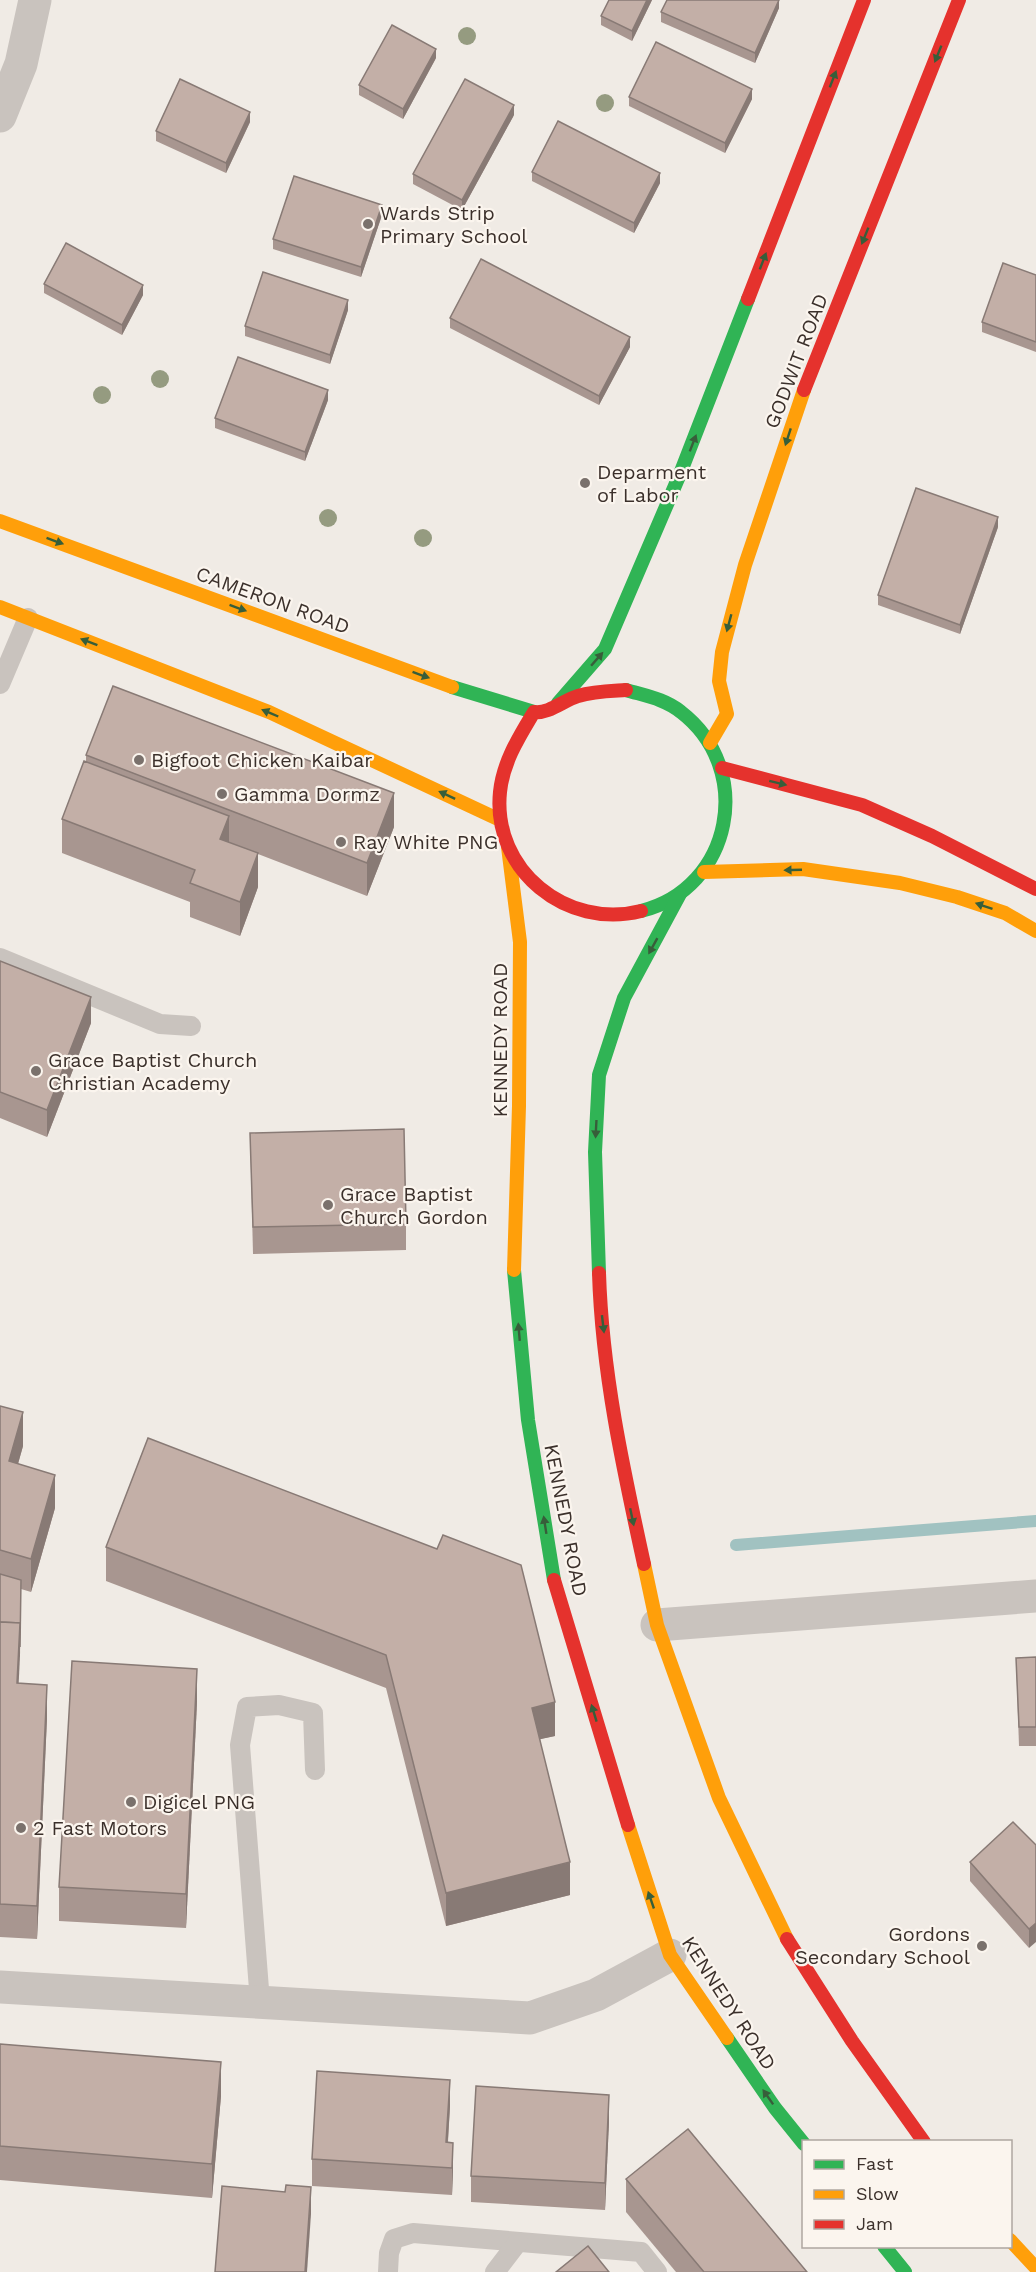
<svg xmlns="http://www.w3.org/2000/svg" width="1036" height="2272" viewBox="0 0 1036 2272" font-family="'Work Sans',sans-serif">
<style>
.lines{fill:none;stroke-linecap:round;stroke-linejoin:round}
.stream{stroke:#a1c2c1;stroke-width:12}
.lane{stroke:#c9c3be;stroke-width:20}
.street{stroke:#c9c3be;stroke-width:33}
.fast{stroke:#30b455;stroke-width:14}
.slow{stroke:#ff9f0a;stroke-width:14}
.jam{stroke:#e5322d;stroke-width:14}
.tree{fill:#959b80}
.wall{fill:#a89690}
.shaded-wall{fill:#887a75}
.building{fill:#c3afa7;stroke:#887a75;stroke-width:1.5}
.oneway{fill:#375e3a}
.poi-dot{fill:#7a716c;stroke:#fbf5ee;stroke-width:2}
.labels{text-anchor:middle;stroke-width:4.5;stroke-linejoin:round;paint-order:stroke}
.poi-label{font-size:20px;fill:#3b302b;stroke:#fbf5ee;text-anchor:start}
.street-label{font-size:20px;fill:#3b302b;stroke:#fbf5ee}
</style>
<rect width="100%" height="100%" fill="#f0ebe5"/>
<g class="lines">
<!-- stream -->
<polyline class="stream" points="736,1545 1036,1521"/>
<!-- lane -->
<g class="lane">
<polyline points="0,684 28,618"/>
<polyline points="0,958 160,1024 191,1026"/>
<polyline points="260,2002 240,1745 247,1707 279,1705 313,1713 315,1770"/>
<polyline points="388,2272 389,2253 394,2239 413,2233 641,2252 657,2272"/>
<polyline points="495,2272 518,2242"/>
</g>
<!-- street -->
<g class="street">
<polyline points="0,116 21,64 35,0"/>
<polyline points="657,1625 1036,1596"/>
<polyline points="0,1987 530,2018 596,1995 670,1955"/>
</g>
<!-- fast -->
<g class="fast">
<polyline points="452,687 534,712"/>
<path d="M626 690C646 696 665 699 681 712 755 769 733 888 641 911"/>
<polyline points="558,703 605,649 680,474 748,299"/>
<polyline points="514,1270 528,1420 554,1580"/>
<polyline points="599,1273 595,1152 599,1075 624,998 680,894"/>
<polyline points="727,2038 775,2108 804,2144"/>
<polyline points="884,2246 905,2272"/>
</g>
<!-- slow -->
<g class="slow">
<polyline points="0,521 452,687"/>
<polyline points="0,607 269,712 500,820"/>
<polyline points="710,743 727,714 719,681 722,652 745,565 804,390"/>
<polyline points="508,847 520,942 519,1106 514,1270"/>
<polyline points="704,872 803,869 900,883 957,897 1005,913 1036,931"/>
<polyline points="644,1564 657,1625 719,1798 787,1939"/>
<polyline points="628,1825 670,1955 727,2038"/>
<polyline points="1010,2240 1036,2268"/>
</g>
<!-- jam -->
<g class="jam">
<polyline points="748,299 864,0"/>
<polyline points="804,390 959,0"/>
<path d="M626 690C610 691 594 691 578 696 564 700 549 714 534 712 519 737 503 762 500 792 492 870 567 930 641 911"/>
<polyline points="722,768 862,805 932,836 1036,889"/>
<path d="M599 1273C602 1372 623 1468 644 1564"/>
<polyline points="554,1580 628,1825"/>
<polyline points="787,1939 852,2041 924,2142"/>
</g>
</g>
<!-- trees -->
<g class="tree">
<circle cx="467" cy="36" r="9"/>
<circle cx="605" cy="103" r="9"/>
<circle cx="160" cy="379" r="9"/>
<circle cx="102" cy="395" r="9"/>
<circle cx="328" cy="518" r="9"/>
<circle cx="423" cy="538" r="9"/>
</g>
<!-- wall -->
<g class="wall">
<polygon points="609,0 652,0 632,41 601,25 601,16"/>
<polygon points="779,0 779,8 755,63 661,22 661,12"/>
<polygon points="436,58 403,119 359,95 359,85"/>
<polygon points="629,97 752,99 725,153 629,106"/>
<polygon points="514,115 462,210 413,184 413,174"/>
<polygon points="250,122 226,173 156,141 156,131"/>
<polygon points="532,172 660,183 634,233 532,181"/>
<polygon points="382,215 361,277 273,249 273,239"/>
<polygon points="1036,275 1036,352 982,332 982,322"/>
<polygon points="44,284 143,295 122,335 44,293"/>
<polygon points="348,310 330,364 245,336 245,326"/>
<polygon points="450,318 630,347 599,405 450,328"/>
<polygon points="328,400 305,461 215,428 215,418"/>
<polygon points="998,527 960,634 878,605 878,595"/>
<polygon points="86,755 394,827 367,896 258,854 258,887 240,936 190,917 190,902 62,853 62,819 86,762"/>
<polygon points="0,961 91,1023 47,1137 0,1118"/>
<polygon points="250,1133 406,1224 406,1250 253,1254"/>
<polygon points="0,1406 23,1446 18,1464 55,1508 31,1592 21,1589 18,1683 47,1718 37,1939 0,1937"/>
<polygon points="148,1438 555,1736 540,1739 570,1895 446,1926 386,1688 106,1581 106,1547"/>
<polygon points="1036,1657 1036,1746 1019,1746 1016,1658"/>
<polygon points="197,1702 186,1928 59,1921 59,1887"/>
<polygon points="1036,1845 1029,1948 970,1881 970,1862"/>
<polygon points="0,2044 221,2096 212,2198 0,2180"/>
<polygon points="450,2106 448,2142 453,2170 452,2195 312,2186 312,2159"/>
<polygon points="609,2121 605,2210 471,2202 471,2176"/>
<polygon points="626,2179 807,2272 676,2272 626,2212"/>
</g>
<!-- shaded-wall -->
<g class="shaded-wall">
<polygon points="647,0 652,0 632,41 632,31"/>
<polygon points="779,0 779,8 755,63 755,53"/>
<polygon points="436,49 436,58 403,119 403,109"/>
<polygon points="752,89 752,99 725,153 725,143"/>
<polygon points="514,105 514,115 462,210 462,200"/>
<polygon points="250,112 250,122 226,173 226,163"/>
<polygon points="660,173 660,183 634,233 634,223"/>
<polygon points="382,205 382,215 361,277 361,267"/>
<polygon points="143,285 143,295 122,335 122,325"/>
<polygon points="348,300 348,310 330,364 330,355"/>
<polygon points="630,337 630,347 599,405 599,396"/>
<polygon points="328,390 328,400 305,461 305,452"/>
<polygon points="998,517 998,527 960,634 960,625"/>
<polygon points="394,793 394,827 367,896 367,863"/>
<polygon points="229,816 229,850 220,839"/>
<polygon points="258,853 258,887 240,936 240,902"/>
<polygon points="91,997 91,1023 47,1137 47,1110"/>
<polygon points="23,1412 23,1446 9,1495 9,1461"/>
<polygon points="55,1475 55,1508 31,1592 31,1559"/>
<polygon points="21,1580 20,1656 17,1717 17,1683"/>
<polygon points="197,1669 197,1702 186,1928 186,1894"/>
<polygon points="47,1685 47,1718 37,1939 37,1906"/>
<polygon points="555,1702 555,1736 532,1741 532,1708"/>
<polygon points="570,1862 570,1895 446,1926 446,1893"/>
<polygon points="1036,1923 1036,1942 1029,1948 1029,1929"/>
<polygon points="221,2062 221,2096 212,2198 212,2164"/>
<polygon points="450,2080 450,2106 446,2169 446,2142"/>
<polygon points="609,2095 609,2121 605,2210 605,2183"/>
<polygon points="453,2143 453,2170 452,2195 452,2168"/>
<polygon points="311,2187 311,2214 307,2272 305,2272"/>
</g>
<!-- building -->
<g class="building">
<polygon points="609,0 647,0 632,31 601,16"/>
<polygon points="667,0 779,0 755,53 661,12"/>
<polygon points="392,25 436,49 403,109 359,85"/>
<polygon points="656,42 752,89 725,143 629,97"/>
<polygon points="180,79 250,112 226,163 156,131"/>
<polygon points="465,79 514,105 462,200 413,174"/>
<polygon points="558,121 660,173 634,223 532,172"/>
<polygon points="294,176 382,205 361,267 273,239"/>
<polygon points="66,243 143,285 122,325 44,284"/>
<polygon points="481,259 630,337 599,396 450,318"/>
<polygon points="1003,263 1036,275 1036,342 982,322"/>
<polygon points="263,272 348,300 330,355 245,326"/>
<polygon points="238,357 328,390 305,452 215,418"/>
<polygon points="916,488 998,517 960,625 878,595"/>
<polygon points="113,686 394,793 367,863 86,755"/>
<polygon points="84,761 229,816 220,839 258,853 240,902 190,883 195,870 62,819"/>
<polygon points="0,961 91,997 47,1110 0,1092"/>
<polygon points="404,1129 406,1224 253,1227 250,1133"/>
<polygon points="0,1406 23,1412 9,1461 55,1475 31,1559 0,1550"/>
<polygon points="148,1438 437,1549 443,1535 521,1565 555,1702 532,1708 570,1862 446,1893 386,1655 106,1547"/>
<polygon points="0,1574 21,1580 20,1647 20,1623 0,1622"/>
<polygon points="0,1622 20,1623 17,1683 47,1685 37,1906 0,1904"/>
<polygon points="1036,1657 1036,1727 1019,1727 1016,1658"/>
<polygon points="72,1661 197,1669 186,1894 59,1887"/>
<polygon points="1013,1822 1036,1845 1036,1923 1029,1929 970,1862"/>
<polygon points="0,2044 221,2062 212,2164 0,2146"/>
<polygon points="317,2071 450,2080 446,2142 453,2143 452,2168 312,2159"/>
<polygon points="476,2086 609,2095 605,2183 471,2176"/>
<polygon points="688,2129 807,2272 704,2272 626,2179"/>
<polygon points="286,2185 311,2187 305,2272 215,2272 222,2186 285,2192"/>
<polygon points="588,2246 609,2272 556,2272"/>
</g>
<!-- one-way arrows -->
<defs><path id="oneway-solid" d="M-6-.8H1V-3.2L6.5 0L1 3.2V.8H-6Z" transform="scale(1.5)"/></defs>
<g class="oneway">
<use href="#oneway-solid" transform="translate(938 54) rotate(112)"/>
<use href="#oneway-solid" transform="translate(833 79) rotate(-69)"/>
<use href="#oneway-solid" transform="translate(865 236) rotate(112)"/>
<use href="#oneway-solid" transform="translate(763 261) rotate(-69)"/>
<use href="#oneway-solid" transform="translate(788 437) rotate(108)"/>
<use href="#oneway-solid" transform="translate(693 443) rotate(-69)"/>
<use href="#oneway-solid" transform="translate(55 541) rotate(20)"/>
<use href="#oneway-solid" transform="translate(238 608) rotate(20)"/>
<use href="#oneway-solid" transform="translate(729 623) rotate(105)"/>
<use href="#oneway-solid" transform="translate(89 642) rotate(-159)"/>
<use href="#oneway-solid" transform="translate(597 659) rotate(-49)"/>
<use href="#oneway-solid" transform="translate(421 675) rotate(20)"/>
<use href="#oneway-solid" transform="translate(270 713) rotate(-157)"/>
<use href="#oneway-solid" transform="translate(778 783) rotate(14)"/>
<use href="#oneway-solid" transform="translate(447 795) rotate(-155)"/>
<use href="#oneway-solid" transform="translate(793 870) rotate(178)"/>
<use href="#oneway-solid" transform="translate(984 906) rotate(-161)"/>
<use href="#oneway-solid" transform="translate(653 946) rotate(119)"/>
<use href="#oneway-solid" transform="translate(596 1129) rotate(93)"/>
<use href="#oneway-solid" transform="translate(603 1324) rotate(83)"/>
<use href="#oneway-solid" transform="translate(519 1332) rotate(-95)"/>
<use href="#oneway-solid" transform="translate(632 1517) rotate(78)"/>
<use href="#oneway-solid" transform="translate(545 1525) rotate(-99)"/>
<use href="#oneway-solid" transform="translate(594 1713) rotate(-107)"/>
<use href="#oneway-solid" transform="translate(651 1900) rotate(-109)"/>
<use href="#oneway-solid" transform="translate(768 2097) rotate(-125)"/>
</g>
<!-- markers -->
<g class="poi-dot">
<circle cx="368" cy="224" r="6"/>
<circle cx="585" cy="483" r="6"/>
<circle cx="139" cy="760" r="6"/>
<circle cx="222" cy="794" r="6"/>
<circle cx="341" cy="842" r="6"/>
<circle cx="36" cy="1071" r="6"/>
<circle cx="328" cy="1205" r="6"/>
<circle cx="131" cy="1802" r="6"/>
<circle cx="21" cy="1828" r="6"/>
<circle cx="982" cy="1946" r="6"/>
</g>
<g class="labels">
<!-- poi labels -->
<g class="poi-label">
<text x="380" y="220">Wards Strip<tspan x="380" dy="23">Primary School</tspan></text>
<text x="597" y="479">Deparment<tspan x="597" dy="23">of Labor</tspan></text>
<text x="151" y="767">Bigfoot Chicken Kaibar</text>
<text x="234" y="801">Gamma Dormz</text>
<text x="353" y="849">Ray White PNG</text>
<text x="48" y="1067">Grace Baptist Church<tspan x="48" dy="23">Christian Academy</tspan></text>
<text x="340" y="1201">Grace Baptist<tspan x="340" dy="23">Church Gordon</tspan></text>
<text x="143" y="1809">Digicel PNG</text>
<text x="33" y="1835">2 Fast Motors</text>
<text x="970" y="1941" text-anchor="end">Gordons<tspan x="970" dy="23">Secondary School</tspan></text>
</g>
<!-- street labels -->
<g class="street-label">
<text transform="translate(796 361) rotate(-69)" y="7">GODWIT ROAD</text>
<text transform="translate(273 600) rotate(20)" y="7">CAMERON ROAD</text>
<text transform="translate(500 1040) rotate(-90)" y="7">KENNEDY ROAD</text>
<text transform="translate(566 1520) rotate(79)" y="7">KENNEDY ROAD</text>
<text transform="translate(729 2003) rotate(57)" y="7">KENNEDY ROAD</text>
</g>
</g>
<!-- legend -->
<rect x="802" y="2140" width="210" height="108" fill="#fbf5ee" stroke="#aea6a0" stroke-width="1.5"/>
<rect x="814" y="2160" width="30" height="9" fill="#30b455" stroke="#aea6a0" stroke-width="1.5"/>
<text x="856" y="2170" font-size="18" fill="#3b302b">Fast</text>
<rect x="814" y="2190" width="30" height="9" fill="#ff9f0a" stroke="#aea6a0" stroke-width="1.5"/>
<text x="856" y="2200" font-size="18" fill="#3b302b">Slow</text>
<rect x="814" y="2220" width="30" height="9" fill="#e5322d" stroke="#aea6a0" stroke-width="1.5"/>
<text x="856" y="2230" font-size="18" fill="#3b302b">Jam</text>
</svg>
